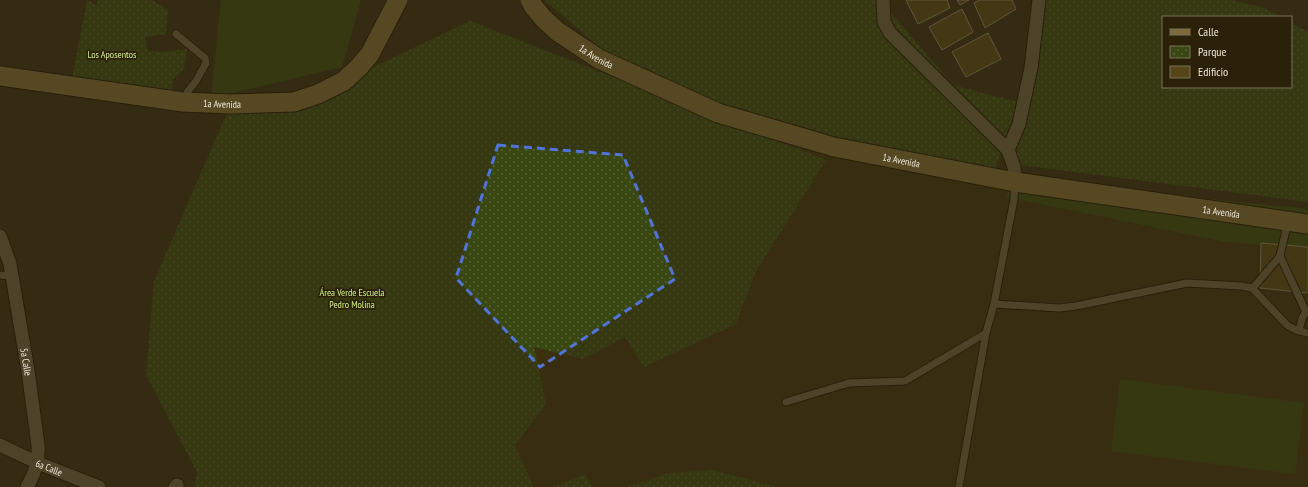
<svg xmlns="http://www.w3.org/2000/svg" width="1308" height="487" viewBox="0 0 1308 487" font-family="'PT Sans Narrow',sans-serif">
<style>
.built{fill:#3d300f}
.grass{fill:#394713}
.park{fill:url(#park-dots)}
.building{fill:#584618;stroke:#93876c}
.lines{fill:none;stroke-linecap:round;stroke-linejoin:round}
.service-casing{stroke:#1d1300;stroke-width:9}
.minor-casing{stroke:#1d1300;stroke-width:15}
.secondary-casing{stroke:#1d1300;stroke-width:21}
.service{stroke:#6c6046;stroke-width:7}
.minor{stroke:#6c6046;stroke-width:13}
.secondary{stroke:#7c6b38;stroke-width:19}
.marked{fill:none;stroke:#5174d8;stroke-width:3;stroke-dasharray:8 5;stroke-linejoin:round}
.labels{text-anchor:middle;stroke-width:3.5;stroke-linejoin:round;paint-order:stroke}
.park-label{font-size:10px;fill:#d3f485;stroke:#2b2108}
.street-label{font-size:10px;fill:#ece6d7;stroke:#2b2108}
</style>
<defs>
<pattern id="park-dots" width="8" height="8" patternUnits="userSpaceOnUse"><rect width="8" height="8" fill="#394713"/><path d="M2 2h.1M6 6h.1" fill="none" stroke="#566235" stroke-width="1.8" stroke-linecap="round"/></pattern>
</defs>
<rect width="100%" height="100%" fill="#352b12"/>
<!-- built -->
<polygon class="built" points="470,21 598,75 709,119 1308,237 1308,487 194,487 197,472 146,375 154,281 265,104 344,81"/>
<!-- grass -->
<g class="grass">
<polygon points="221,0 361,0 342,67 211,98"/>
<polygon points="1014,179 1308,209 1308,249 1226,242 1006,197"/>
<polygon points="1120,379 1304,403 1295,474 1111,451"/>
</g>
<!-- park -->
<g class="park">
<polygon points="87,0 96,5 98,0 152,0 168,10 166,34 145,37 148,51 163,52 187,49 184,69 173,79 172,99 71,84"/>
<polygon points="544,0 880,0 953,85 1018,102 993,176 831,136 714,101 604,51"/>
<polygon points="1044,0 1231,0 1265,8 1281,17 1163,17 1163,87 1291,87 1291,23 1308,32 1308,202 1013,164 1030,85"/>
<polygon points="470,21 826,160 755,273 736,324 644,367 625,337 583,359 534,347 546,404 515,445 533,487 194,487 197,472 146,375 154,281 231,104 344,81"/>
<polygon points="712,470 777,487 627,487 669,473"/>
<polygon points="585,474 592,487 553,487"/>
</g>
<!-- building -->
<g class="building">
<polygon points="906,0 947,0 950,8 918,24"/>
<polygon points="957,0 969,0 960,5"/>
<polygon points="979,0 1012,0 1016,9 985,28 974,3"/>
<polygon points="962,9 973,32 942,50 929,27"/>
<polygon points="988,33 1001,59 966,77 952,52"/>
<polygon points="1261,243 1308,247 1308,293 1260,288"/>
</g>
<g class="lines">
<!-- service casing -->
<g class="service-casing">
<g id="service">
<polyline points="176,34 205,58 206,63 196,81 188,91 184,100"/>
<polyline points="1280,256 1306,312"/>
<polyline points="0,275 12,276"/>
<polyline points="1253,288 1280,256 1288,221"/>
<polyline points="994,304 1059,308 1076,306 1187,283 1241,286 1252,288 1287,325 1296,330 1308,333"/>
<path d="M1299 331C1301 324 1301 315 1308 311"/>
<polyline points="786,402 849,383 905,381 986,333 994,304 1014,199 1015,183"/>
<polyline points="959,487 986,333"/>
</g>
</g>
<!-- minor casing -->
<g class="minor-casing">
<g id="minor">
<polyline points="883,0 884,22 890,33 1008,150 1014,167 1015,182"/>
<polyline points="1008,150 1019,124 1031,68 1039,0"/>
<path id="s1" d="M0 236 10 264 28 371 38 445C39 461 35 473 27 487"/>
<path id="s2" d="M0 445 38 463 99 487"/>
<polyline points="175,487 177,485"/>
</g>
</g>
<!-- secondary casing -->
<g class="secondary-casing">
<g id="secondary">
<path id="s3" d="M530 0 534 7 543 18 557 31 599 59 718 113 834 147 1015 182 1308 224"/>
<path id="s4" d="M0 76 183 102 231 104 294 102 318 94 344 81 359 67 370 54 398 0"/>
</g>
</g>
<!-- service -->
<use href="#service" class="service"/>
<!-- minor -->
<use href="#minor" class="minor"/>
<!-- secondary -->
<use href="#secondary" class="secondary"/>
</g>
<!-- marked area -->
<path d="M0 0H1308V487H0ZM498 145 623 155 675 279 540 367 456 278Z" fill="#352b12" fill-opacity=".55" fill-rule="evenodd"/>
<path class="marked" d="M498 145 623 155 675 279 540 367 456 278Z"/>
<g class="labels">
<!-- park labels -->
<g class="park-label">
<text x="112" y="58">Los Aposentos</text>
<text x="352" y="296">Área Verde Escuela<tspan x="352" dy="12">Pedro Molina</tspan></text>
</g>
<!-- street labels -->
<g class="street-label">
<text dy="4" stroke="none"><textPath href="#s3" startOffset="88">1a Avenida</textPath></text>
<text dy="4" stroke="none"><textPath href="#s4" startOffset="224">1a Avenida</textPath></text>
<text dy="4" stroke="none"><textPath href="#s3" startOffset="412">1a Avenida</textPath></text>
<text dy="4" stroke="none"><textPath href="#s3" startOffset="736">1a Avenida</textPath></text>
<text dy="4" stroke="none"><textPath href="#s1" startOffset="129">5a Calle</textPath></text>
<text dy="4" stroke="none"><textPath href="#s2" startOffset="54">6a Calle</textPath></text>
</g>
</g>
<!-- legend -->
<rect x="1162" y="16" width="130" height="72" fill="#2b2108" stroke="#78705b"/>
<rect x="1170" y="29" width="20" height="6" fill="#7c6b38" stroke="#78705b"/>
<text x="1198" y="36" font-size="12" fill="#ece6d7">Calle</text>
<rect x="1170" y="46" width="20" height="12" fill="url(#park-dots)" stroke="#78705b"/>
<text x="1198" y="56" font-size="12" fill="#ece6d7">Parque</text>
<rect x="1170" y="66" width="20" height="12" fill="#584618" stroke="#78705b"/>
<text x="1198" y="76" font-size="12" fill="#ece6d7">Edificio</text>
</svg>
